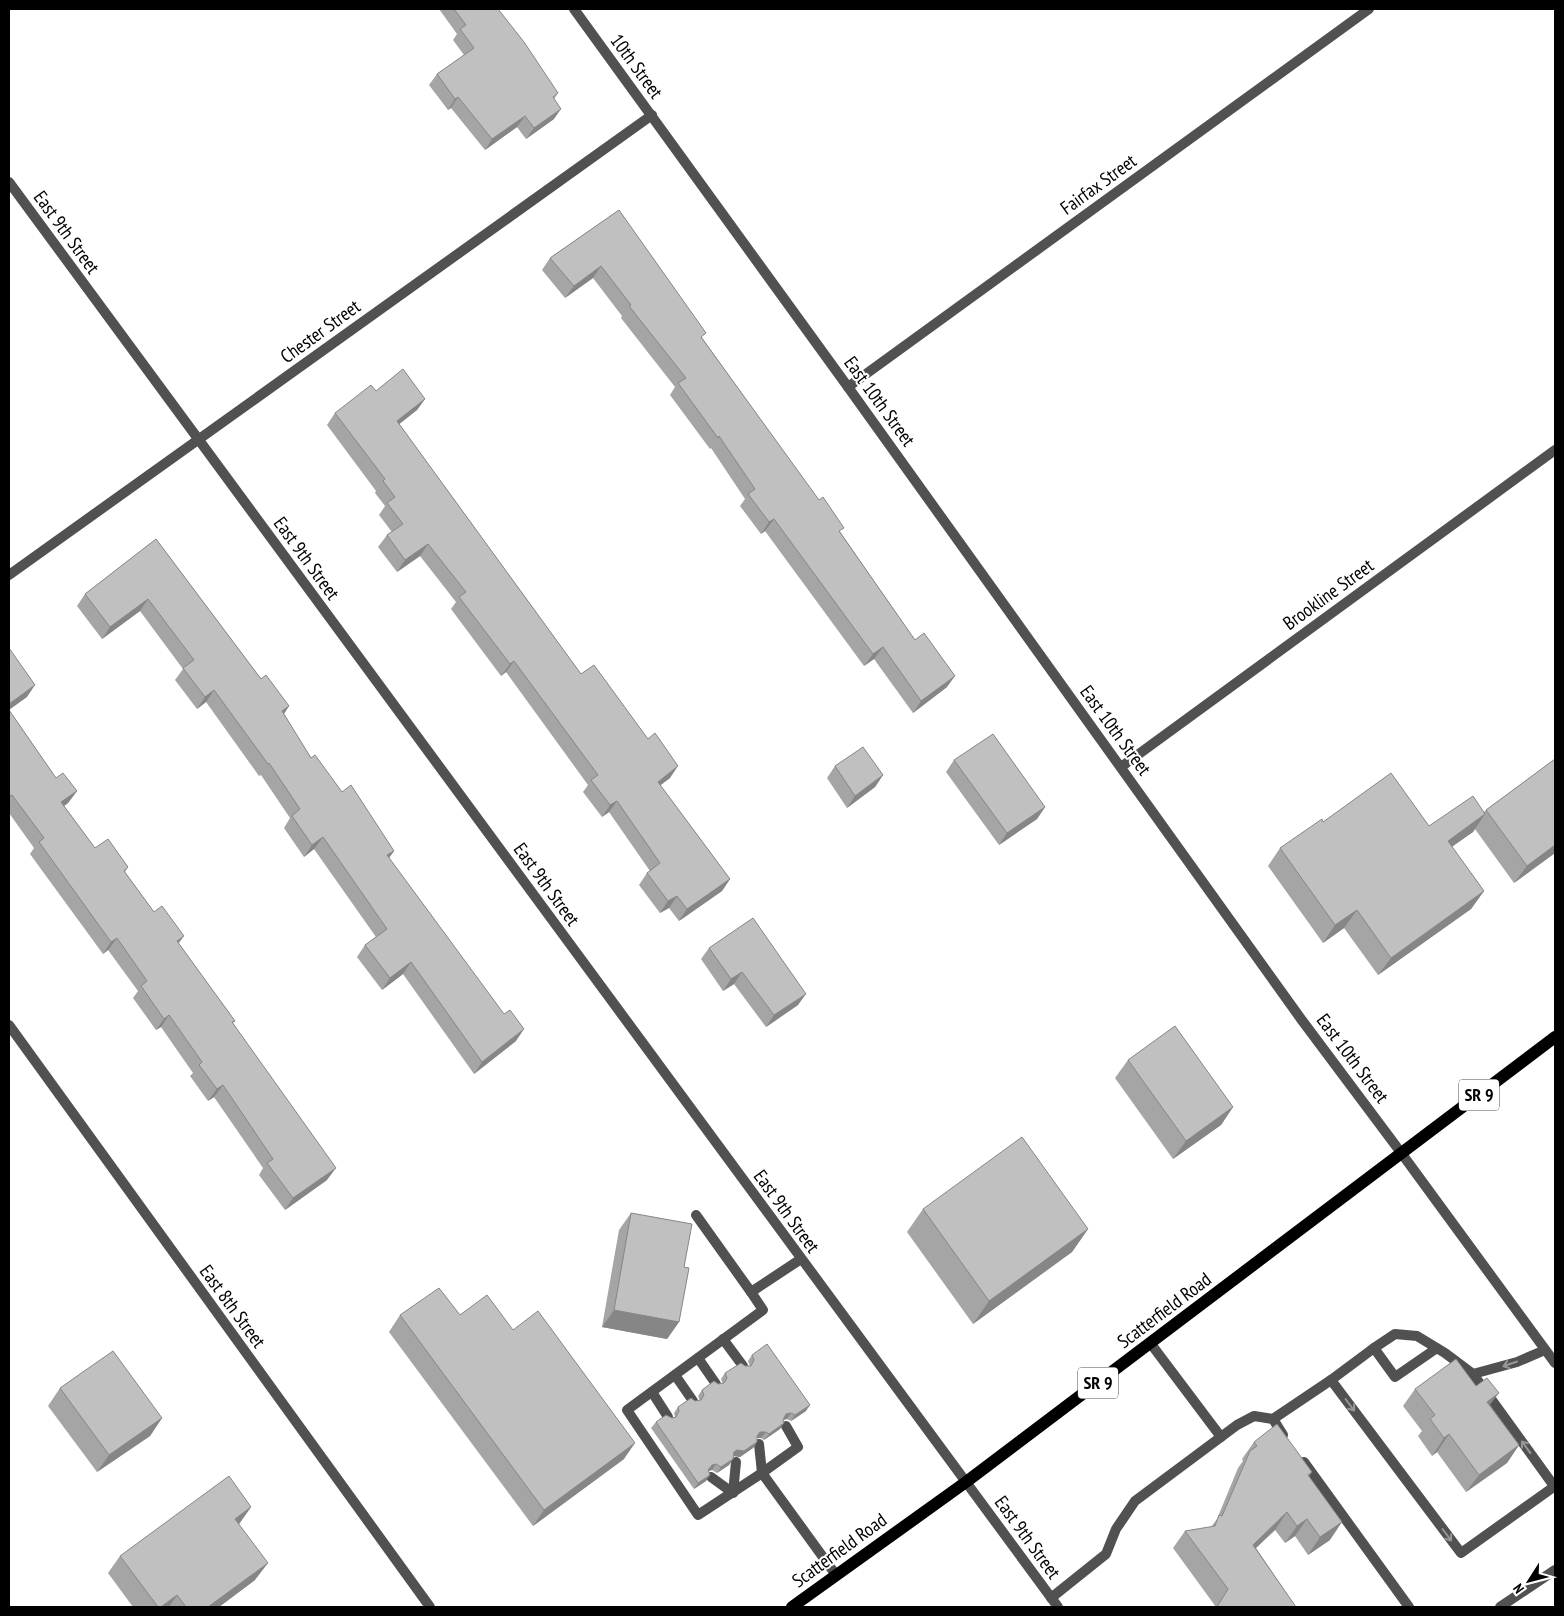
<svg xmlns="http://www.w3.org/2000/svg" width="1564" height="1616" viewBox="0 0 1564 1616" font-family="'PT Sans Narrow',sans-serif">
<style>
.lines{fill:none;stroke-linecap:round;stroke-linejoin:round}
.service{stroke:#515151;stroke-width:10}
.minor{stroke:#515151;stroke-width:10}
.tertiary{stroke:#515151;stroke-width:10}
.primary{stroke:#000;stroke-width:12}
.wall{fill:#a5a5a5}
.shaded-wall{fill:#868686}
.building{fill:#c0c0c0;stroke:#868686}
.oneway{stroke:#979797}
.labels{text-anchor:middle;stroke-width:4;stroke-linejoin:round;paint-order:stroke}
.shield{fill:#fff;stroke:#4c4c4c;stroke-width:1}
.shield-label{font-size:18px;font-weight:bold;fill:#000}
.street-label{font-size:19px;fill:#000;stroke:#fff}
</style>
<rect width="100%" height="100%" fill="#fff"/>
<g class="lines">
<!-- service -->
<g class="service">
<polyline points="696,1215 751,1292 801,1259"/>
<polyline points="751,1292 763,1310 627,1410 698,1515 762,1473 836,1575"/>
<polyline points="723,1339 743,1366"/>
<polyline points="1151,1344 1221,1437"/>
<polyline points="1374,1348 1331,1380 1461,1553 1555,1486"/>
<polyline points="1437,1348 1395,1377 1374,1348 1395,1334 1417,1336 1445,1353 1473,1374 1554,1486"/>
<polyline points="698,1358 716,1384"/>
<polyline points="1473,1374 1517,1362 1545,1350"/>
<polyline points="675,1375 693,1401"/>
<polyline points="652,1392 668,1417"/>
<polyline points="1283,1435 1273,1419 1331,1380"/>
<polyline points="759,1444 762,1473"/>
<polyline points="1304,1462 1409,1607"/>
<polyline points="762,1473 798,1447 786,1426"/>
<polyline points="711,1477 733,1493"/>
<polyline points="733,1493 736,1462"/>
<polyline points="1051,1598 1106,1554 1116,1529 1135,1501 1237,1425 1254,1416 1273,1419"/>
<polyline points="1500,1607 1555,1570"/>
</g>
<!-- minor -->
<g class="minor">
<polyline points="9,182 1058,1607"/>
<polyline points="848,387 1369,9"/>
<polyline points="9,575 652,115"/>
<polyline points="1121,767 1555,450"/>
<polyline points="1402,1154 1555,1363"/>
</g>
<!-- tertiary -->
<g class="tertiary">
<polyline points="574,9 848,387 1301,1019 1402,1154"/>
<polyline points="9,1025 430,1607"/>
</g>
<!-- primary -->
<polyline class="primary" points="792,1607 966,1482 1555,1037"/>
</g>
<!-- wall -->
<g class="wall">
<polygon points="439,9 498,9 558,93 554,99 554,119 526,139 517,127 485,150 451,108 448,110 429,85 437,74 464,55 453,40 457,34"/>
<polygon points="619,210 703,339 841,533 947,687 913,713 874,659 864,666 765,531 761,534 740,506 745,499 711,448 710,449 670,395 675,387 621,318 622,316 593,278 565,298 542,270 550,258"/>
<polygon points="425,399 417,410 399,424 581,674 670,778 660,785 730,879 722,891 679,921 669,908 660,913 639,885 647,873 650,871 609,812 602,817 583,792 588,785 506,672 501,676 451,609 456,602 420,556 397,572 378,547 387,535 392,532 379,515 385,506 375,493 376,491 327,425 335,413"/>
<polygon points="156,539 261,679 289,706 284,714 311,758 394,851 389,858 516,1041 474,1074 403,974 382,990 357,957 365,945 376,937 314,849 304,857 284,828 290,818 261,775 259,776 206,702 197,709 175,680 183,669 140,611 102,639 77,606 85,594"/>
<polygon points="9,710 56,778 77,791 68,803 64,806 95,848 128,867 125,872 154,912 178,943 235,1021 233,1023 327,1180 285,1210 259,1175 263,1168 214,1097 208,1101 190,1076 193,1073 161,1027 156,1030 133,998 138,991 108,950 103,954 30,854 34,848 9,813"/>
<polygon points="1555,759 1555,853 1514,883 1475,829 1473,832 1452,847 1484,891 1471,909 1378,975 1344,928 1323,943 1268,866 1280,848 1323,822 1429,826 1484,812 1486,810"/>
<polygon points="954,760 1045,807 1037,819 999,845 946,772"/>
<polygon points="835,766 883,775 875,787 847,808 827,778"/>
<polygon points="709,948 798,1005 766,1027 734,984 723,991 701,959"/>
<polygon points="1128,1060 1233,1107 1221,1125 1173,1159 1115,1078"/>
<polygon points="923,1209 1088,1229 1072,1252 973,1324 907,1232"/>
<polygon points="631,1213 684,1267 679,1322 667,1339 602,1327 619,1230"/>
<polygon points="400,1315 460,1315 513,1330 624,1459 533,1526 389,1332"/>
<polygon points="752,1355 806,1411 791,1421 787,1419 783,1420 780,1429 764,1440 761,1438 757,1438 757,1442 753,1448 740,1457 734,1456 733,1459 729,1465 717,1473 712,1470 709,1471 706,1481 694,1489 651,1428 656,1422 675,1417 674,1413 678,1407 695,1401 700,1401 698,1396 702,1390 718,1384 723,1384 721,1379 725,1373 745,1366 750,1366 748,1361"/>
<polygon points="60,1388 162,1418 150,1436 97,1472 48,1406"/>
<polygon points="1415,1389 1490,1405 1519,1445 1507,1463 1466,1492 1437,1452 1432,1456 1418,1436 1422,1431 1403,1406"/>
<polygon points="1254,1442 1312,1472 1309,1476 1330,1540 1308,1555 1295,1536 1285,1543 1275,1530 1256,1548 1296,1607 1216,1607 1173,1548 1185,1531 1211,1527 1217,1519 1238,1468 1243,1461 1242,1459"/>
<polygon points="251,1507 239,1524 255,1580 219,1607 133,1607 108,1573 120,1556"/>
</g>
<!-- shaded-wall -->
<g class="shaded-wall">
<polygon points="458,97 451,108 448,110 455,99"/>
<polygon points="561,109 554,119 526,139 534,128"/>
<polygon points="525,116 517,127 485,150 492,139"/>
<polygon points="601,266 593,278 565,298 574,286"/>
<polygon points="425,399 417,410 388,433 397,421"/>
<polygon points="774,519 765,531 761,534 769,522"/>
<polygon points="428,544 420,556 397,572 405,560"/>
<polygon points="148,599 140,611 102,639 110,627"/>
<polygon points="883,647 874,659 864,666 873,654"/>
<polygon points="514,661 506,672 501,676 510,664"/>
<polygon points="955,676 947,687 913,713 921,701"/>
<polygon points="35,685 27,697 9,710 9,704"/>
<polygon points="214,690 206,702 197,709 205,697"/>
<polygon points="289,706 281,718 282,711"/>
<polygon points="678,766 670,778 649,794 658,782"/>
<polygon points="883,775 875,787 847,808 855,796"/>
<polygon points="77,791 68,803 53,814 61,802"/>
<polygon points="617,801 609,812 602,817 610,805"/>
<polygon points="1045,807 1037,819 999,845 1007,833"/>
<polygon points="1485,814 1473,832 1435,858 1448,841"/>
<polygon points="323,837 314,849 304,857 312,845"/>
<polygon points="1555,845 1555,853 1514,883 1527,866"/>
<polygon points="394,851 386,862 387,855"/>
<polygon points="730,879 722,891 679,921 687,909"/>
<polygon points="1484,891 1471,909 1378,975 1391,958"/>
<polygon points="677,896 669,908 660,913 668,901"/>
<polygon points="1357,910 1344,928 1323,943 1335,925"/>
<polygon points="184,936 175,948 177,941"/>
<polygon points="117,938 108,950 103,954 111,942"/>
<polygon points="411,962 403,974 382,990 390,978"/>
<polygon points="742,972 734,984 723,991 731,979"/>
<polygon points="806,994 798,1005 766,1027 774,1015"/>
<polygon points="169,1015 161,1027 156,1030 164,1019"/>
<polygon points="524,1029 516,1041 474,1074 482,1062"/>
<polygon points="223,1085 214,1097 208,1101 217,1089"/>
<polygon points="1233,1107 1221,1125 1173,1159 1186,1141"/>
<polygon points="336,1168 327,1180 285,1210 293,1198"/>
<polygon points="1088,1229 1072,1252 973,1324 989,1301"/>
<polygon points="614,1310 679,1322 667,1339 602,1327"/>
<polygon points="1499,1393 1486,1410 1487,1402"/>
<polygon points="810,1405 806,1411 791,1421 795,1415"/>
<polygon points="791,1413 787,1419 782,1420 786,1414"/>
<polygon points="162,1418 150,1436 97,1472 109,1455"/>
<polygon points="784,1423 780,1429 764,1440 769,1434"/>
<polygon points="760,1432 766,1432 761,1438 755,1438"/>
<polygon points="1449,1434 1437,1452 1432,1456 1444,1438"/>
<polygon points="757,1442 753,1448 740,1457 733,1456 734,1452 737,1450"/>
<polygon points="635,1443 624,1459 533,1526 544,1510"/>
<polygon points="1519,1445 1507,1463 1466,1492 1479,1475"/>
<polygon points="733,1459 729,1465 717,1473 721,1467"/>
<polygon points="716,1464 712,1470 708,1471 712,1465"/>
<polygon points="710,1475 706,1481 694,1489 698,1483"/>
<polygon points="251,1507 239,1524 235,1519"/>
<polygon points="1287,1512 1275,1530 1241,1562 1253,1545"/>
<polygon points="1307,1519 1295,1536 1285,1543 1297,1526"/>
<polygon points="1342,1522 1330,1540 1308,1555 1320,1537"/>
<polygon points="268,1563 255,1580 219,1607 208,1607"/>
<polygon points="177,1595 169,1607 161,1607"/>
</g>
<!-- building -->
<g class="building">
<polygon points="454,9 498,9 524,42 558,93 553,97 561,109 534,128 525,116 492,139 458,97 455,99 437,74 474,48 460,29 466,25"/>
<polygon points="619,210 706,333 701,337 819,500 823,497 844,528 839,531 915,640 924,633 955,676 921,701 883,647 873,654 774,519 769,522 748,494 755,489 719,436 718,438 678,383 686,378 629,306 631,305 601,266 574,286 550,258"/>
<polygon points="403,369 425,399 397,421 581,674 594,665 648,739 655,733 678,766 658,782 730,879 687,909 677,896 668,901 647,873 660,863 617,801 610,805 591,780 598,775 514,661 510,664 459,597 466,592 428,544 405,560 387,535 403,524 387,503 395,497 383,481 385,479 335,413 371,385 376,391"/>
<polygon points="156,539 261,679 266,675 289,706 282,711 311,758 315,755 342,792 351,785 394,851 387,855 504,1014 510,1010 524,1029 482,1062 411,962 390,978 365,945 387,929 323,837 312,845 292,816 300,809 269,763 268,764 214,690 205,697 183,668 194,660 148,599 110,627 85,594"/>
<polygon points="9,648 35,685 9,704"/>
<polygon points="9,710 56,778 63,773 77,791 61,802 95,848 108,839 128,867 124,871 154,912 162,906 184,936 177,941 235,1021 232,1022 336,1168 293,1198 267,1163 273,1159 223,1085 217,1089 199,1065 202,1062 169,1015 164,1019 141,986 147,981 117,938 111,942 39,842 44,838 12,795 9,797"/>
<polygon points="993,734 1045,807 1007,833 954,760"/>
<polygon points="863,747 883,775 855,796 835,766"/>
<polygon points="1555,759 1555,845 1527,866 1486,810"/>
<polygon points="1391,773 1429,826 1473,796 1485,814 1448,841 1484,891 1391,958 1357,910 1335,925 1280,848 1322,819 1323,822"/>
<polygon points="753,918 806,994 774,1015 742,972 731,979 709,948"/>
<polygon points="1175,1026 1233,1107 1186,1141 1128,1060"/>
<polygon points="1022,1137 1088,1229 989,1301 923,1209"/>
<polygon points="631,1213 692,1224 684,1267 689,1268 679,1322 614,1310"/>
<polygon points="439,1288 460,1315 487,1295 513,1330 538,1311 635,1443 544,1510 400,1315"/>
<polygon points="767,1344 810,1405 795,1415 791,1413 786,1414 783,1420 784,1423 769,1434 766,1432 760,1432 757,1436 757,1442 744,1451 737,1450 734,1452 733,1459 721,1467 716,1464 712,1465 708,1470 710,1475 698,1483 656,1422 666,1415 672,1418 676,1417 679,1411 678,1407 691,1398 695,1401 701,1400 704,1395 702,1390 714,1381 718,1384 724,1383 727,1378 725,1373 741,1363 745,1366 751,1366 754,1360 752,1355"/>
<polygon points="113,1351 162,1418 109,1455 60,1388"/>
<polygon points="1456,1359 1476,1386 1487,1378 1499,1393 1487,1402 1519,1445 1479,1475 1449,1434 1444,1438 1430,1419 1435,1415 1415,1389"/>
<polygon points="1277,1424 1312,1472 1308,1475 1342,1522 1320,1537 1307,1519 1297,1526 1287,1512 1253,1545 1296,1607 1217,1607 1228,1589 1185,1531 1215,1526 1219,1515 1222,1516 1250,1451 1257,1446 1254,1442"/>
<polygon points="229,1476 251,1507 235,1519 268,1563 208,1607 186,1607 177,1595 161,1607 158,1607 120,1556"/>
</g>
<!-- one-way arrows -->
<defs><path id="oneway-shaft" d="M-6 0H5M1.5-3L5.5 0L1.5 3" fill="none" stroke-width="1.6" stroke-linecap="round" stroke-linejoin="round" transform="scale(1.25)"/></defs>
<g class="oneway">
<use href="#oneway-shaft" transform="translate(1510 1364) rotate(161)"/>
<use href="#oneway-shaft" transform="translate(1350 1405) rotate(53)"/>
<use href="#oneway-shaft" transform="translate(1526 1447) rotate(-126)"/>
<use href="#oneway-shaft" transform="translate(1447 1535) rotate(53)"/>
</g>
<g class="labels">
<!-- shield labels -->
<g class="shield">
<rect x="1459" y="1079.5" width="40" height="31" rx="4"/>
<rect x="1078" y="1367.5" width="40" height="31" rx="4"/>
</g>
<g class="shield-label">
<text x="1479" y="1101">SR 9</text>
<text x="1098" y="1389">SR 9</text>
</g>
<!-- street labels -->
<g class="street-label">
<text transform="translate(637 66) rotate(54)" y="7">10th Street</text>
<text transform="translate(1098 184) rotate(-36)" y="7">Fairfax Street</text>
<text transform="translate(67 232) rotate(54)" y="7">East 9th Street</text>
<text transform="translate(320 331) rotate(-36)" y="7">Chester Street</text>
<text transform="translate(880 401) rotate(54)" y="7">East 10th Street</text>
<text transform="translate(307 558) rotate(54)" y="7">East 9th Street</text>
<text transform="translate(1328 594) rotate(-36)" y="7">Brookline Street</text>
<text transform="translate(1116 730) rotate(54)" y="7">East 10th Street</text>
<text transform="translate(547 884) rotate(54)" y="7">East 9th Street</text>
<text transform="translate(1353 1058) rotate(53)" y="7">East 10th Street</text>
<text transform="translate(787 1211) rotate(54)" y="7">East 9th Street</text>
<text transform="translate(233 1306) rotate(54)" y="7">East 8th Street</text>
<text transform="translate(1164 1310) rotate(-37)" y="7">Scatterfield Road</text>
<text transform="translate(1028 1537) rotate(54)" y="7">East 9th Street</text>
<text transform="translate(839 1550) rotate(-36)" y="7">Scatterfield Road</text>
</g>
</g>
<!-- border -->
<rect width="1564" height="1616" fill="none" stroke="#000000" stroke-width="20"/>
<!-- north arrow -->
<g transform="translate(1529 1581) rotate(234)" stroke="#ffffff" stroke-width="4" paint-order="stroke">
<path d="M0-4L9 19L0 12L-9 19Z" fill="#000000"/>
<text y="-8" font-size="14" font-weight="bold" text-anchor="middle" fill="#000000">N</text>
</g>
</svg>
